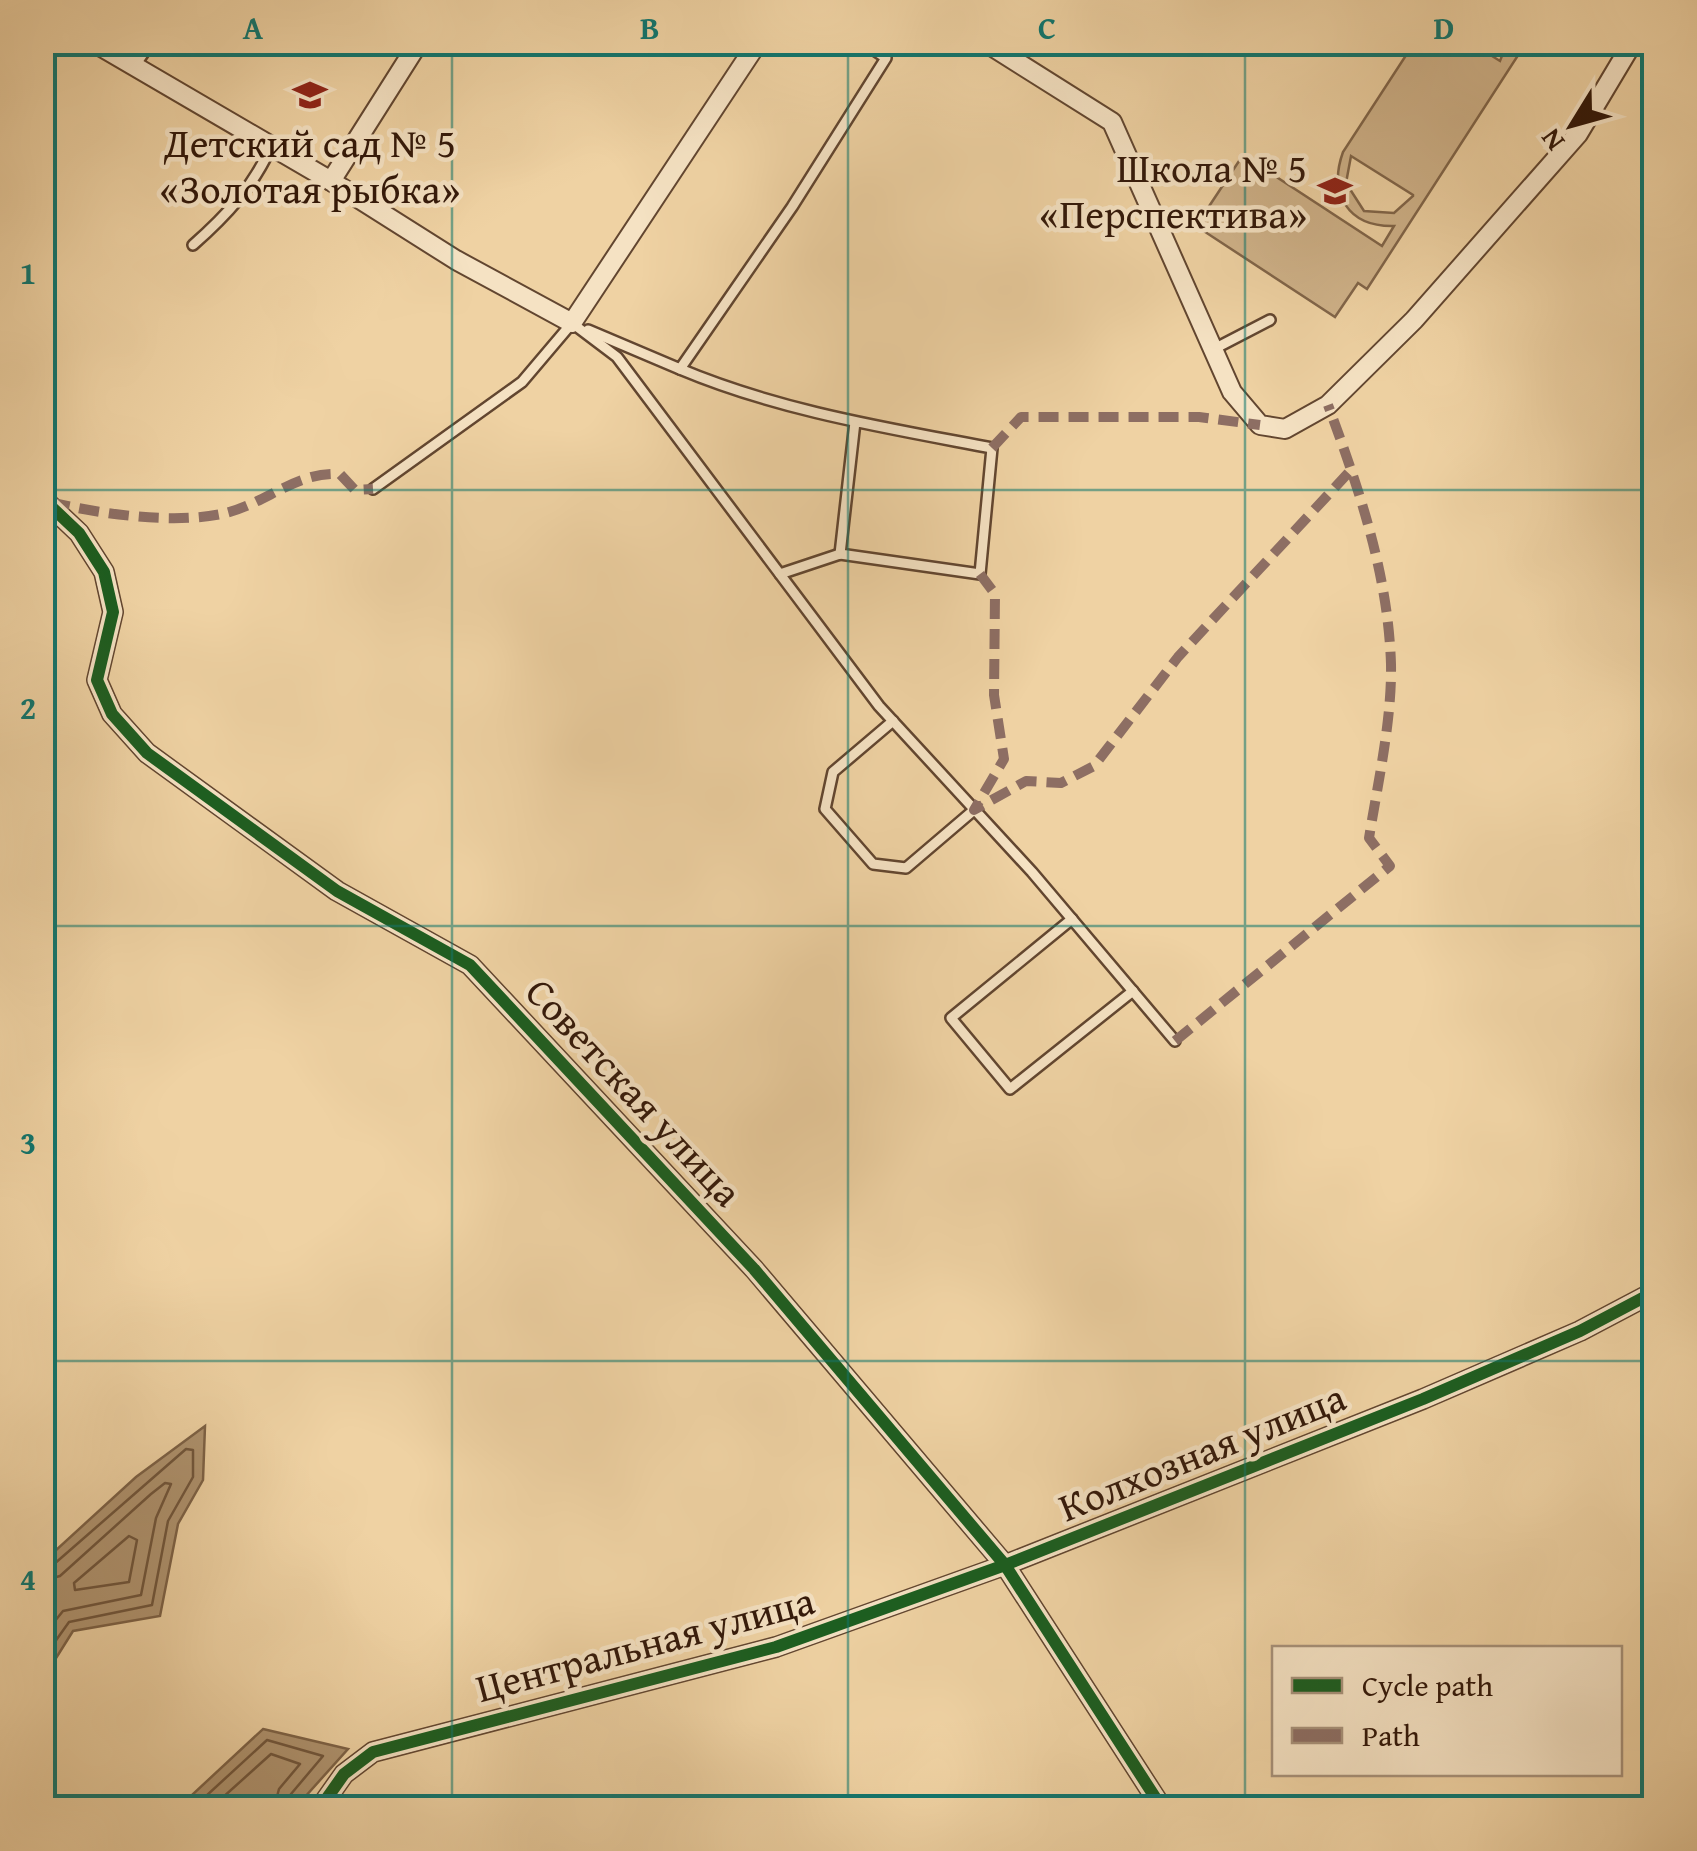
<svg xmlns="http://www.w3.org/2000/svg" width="1697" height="1851" viewBox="0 0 1697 1851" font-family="'Gentium Book Plus',serif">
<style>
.green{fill:#cfb289;stroke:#816549;stroke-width:2.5;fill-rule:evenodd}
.water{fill:#af936f;stroke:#7d6246;stroke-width:2.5}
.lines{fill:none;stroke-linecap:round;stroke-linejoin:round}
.shore{stroke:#71563c;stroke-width:2.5}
.lane-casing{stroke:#624630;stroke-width:14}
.street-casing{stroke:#624630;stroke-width:22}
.lane{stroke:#f5e2c3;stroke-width:9}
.street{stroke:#f5e2c3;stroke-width:18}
.quiet{stroke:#8d6e63;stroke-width:10;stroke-dasharray:20 10;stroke-linecap:butt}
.cycleway-casing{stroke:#f5e2c3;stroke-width:19}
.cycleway{stroke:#1b5e20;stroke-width:12}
.grid{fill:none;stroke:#0f766e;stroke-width:2.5;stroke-opacity:0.55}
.labels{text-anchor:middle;stroke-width:9;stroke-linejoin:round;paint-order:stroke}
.poi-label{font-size:40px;fill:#331809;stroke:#f5e2c3}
.street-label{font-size:40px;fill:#331809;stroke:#f5e2c3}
.neatline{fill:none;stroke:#0f766e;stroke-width:4}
.grid-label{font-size:32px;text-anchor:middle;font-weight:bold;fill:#0f766e}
</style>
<rect width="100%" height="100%" fill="#efd2a3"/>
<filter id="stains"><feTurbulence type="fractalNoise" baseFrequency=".002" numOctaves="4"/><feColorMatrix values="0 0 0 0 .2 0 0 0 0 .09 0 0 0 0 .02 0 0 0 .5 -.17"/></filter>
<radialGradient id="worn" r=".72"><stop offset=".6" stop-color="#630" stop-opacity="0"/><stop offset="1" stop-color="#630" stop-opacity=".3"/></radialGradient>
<!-- green -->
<path class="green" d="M1414 43H1471L1500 61 1507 43H1526L1367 289 1358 283 1335 317 1196 226 1243 155 1382 246 1394 226C1348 227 1328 194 1343 152ZM1351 156 1413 195V196L1394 213 1364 211 1346 183Z"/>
<!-- water -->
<g class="water">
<polygon points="205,1426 203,1480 178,1524 160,1616 73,1631 43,1679 43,1562 136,1477"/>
<polygon points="263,1729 348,1749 295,1808 178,1808"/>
</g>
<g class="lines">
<!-- shore -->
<g class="shore">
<polygon points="129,1536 137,1540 129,1582 75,1590 74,1583"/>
<polyline points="42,1568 53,1565 186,1449 193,1450 193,1477 168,1521 152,1605 69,1622 42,1660"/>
<polyline points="42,1581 60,1576 151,1494 165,1483 171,1484 156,1518 141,1595 63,1611 42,1637"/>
<polyline points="193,1808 267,1740 323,1756 291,1794 286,1808"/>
<polyline points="211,1808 271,1754 300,1764 279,1789 274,1808"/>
</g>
<!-- lane casing -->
<g class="lane-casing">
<g id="lane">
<polyline points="134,67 151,42"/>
<path d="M193 245C227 215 252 188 271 147"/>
<polyline points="572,323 617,357 879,706 1032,872 1175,1041"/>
<polyline points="588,330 680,369 792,207 886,58 862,42"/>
<polyline points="1214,349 1270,320"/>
<path d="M680 369C780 411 887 428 992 448L980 574 840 554 855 422"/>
<polyline points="373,489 522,382 572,323"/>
<polyline points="780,574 840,554"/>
<polyline points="893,721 833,772 825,809 873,864 906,868 974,810"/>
<polyline points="1072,919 951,1018 1010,1089 1133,991"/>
</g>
</g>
<!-- street casing -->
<g class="street-casing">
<g id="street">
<polyline points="93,42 331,181 456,260 572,323 758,42"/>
<polyline points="985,42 1112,122 1232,392 1260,425 1285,429 1328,405 1414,320 1578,134 1633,42"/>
<polyline points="331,181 419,42"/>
<polyline points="42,498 79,533 104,572 113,612 97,680 112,714 147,753 337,891 470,965 754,1269 1005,1565 1162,1808"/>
<polyline points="320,1808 344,1774 373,1752 776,1647 1005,1565 1423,1399 1580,1331 1654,1292"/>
</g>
</g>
<!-- lane -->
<use href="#lane" class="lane"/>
<!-- street -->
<use href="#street" class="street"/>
<!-- quiet -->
<g class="quiet">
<polyline points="992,448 1021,417 1199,417 1260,425"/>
<path d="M50 502C100 514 175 525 226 513 266 503 298 471 340 474L355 490 373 489"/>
<polyline points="980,574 995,594 994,695 1004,759 974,810 1026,781 1061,783 1094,766 1178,657 1351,470"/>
<path d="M1175 1041 1390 866 1369 838C1378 782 1392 720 1391 664 1388 573 1359 489 1328 405"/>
</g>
<!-- cycleway casing -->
<g class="cycleway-casing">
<g id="cycleway">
<polyline points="42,498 79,533 104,572 113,612 97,680 112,714 147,753 337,891 470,965 754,1269 1005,1565 1162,1808"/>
<polyline points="320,1808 344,1774 373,1752 776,1647 1005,1565 1423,1399 1580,1331 1654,1292"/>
</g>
</g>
<!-- cycleway -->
<use href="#cycleway" class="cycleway"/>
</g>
<!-- grid -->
<path class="grid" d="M452 42V1808M848 42V1808M1245 42V1808M42 490H1654M42 926H1654M42 1361H1654"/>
<!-- icons -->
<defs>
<g id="school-bare" transform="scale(2.7)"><path d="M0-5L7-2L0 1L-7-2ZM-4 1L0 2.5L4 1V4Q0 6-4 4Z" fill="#8f2418" stroke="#f5e2c3" stroke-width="2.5" paint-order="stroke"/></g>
</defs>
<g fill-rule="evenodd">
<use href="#school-bare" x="310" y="95"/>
<use href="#school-bare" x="1335" y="191"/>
</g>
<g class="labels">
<!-- poi labels -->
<g class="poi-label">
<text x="310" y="157">Детский сад № 5<tspan x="310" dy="46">«Золотая рыбка»</tspan></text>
<text x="1307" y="182" text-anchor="end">Школа № 5<tspan x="1307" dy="46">«Перспектива»</tspan></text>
</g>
<!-- street labels -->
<g class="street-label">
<text transform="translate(634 1092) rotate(47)" y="14">Советская улица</text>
<text transform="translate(1202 1452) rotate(-22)" y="14">Колхозная улица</text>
<text transform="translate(645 1644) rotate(-15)" y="14">Центральная улица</text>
</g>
</g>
<!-- margin -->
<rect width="1697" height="1851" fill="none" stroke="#efd2a3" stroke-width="110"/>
<!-- legend -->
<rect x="1272" y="1646" width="350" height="130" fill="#f5e2c3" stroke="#a79179" stroke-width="2.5"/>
<rect x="1292" y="1678" width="50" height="15" fill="#1b5e20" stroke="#a79179" stroke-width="2.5"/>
<text x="1362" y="1696" font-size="30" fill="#331809">Cycle path</text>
<rect x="1292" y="1728" width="50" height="15" fill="#8d6e63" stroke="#a79179" stroke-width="2.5"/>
<text x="1362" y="1746" font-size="30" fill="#331809">Path</text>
<!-- north arrow -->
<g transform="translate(1572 125) rotate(233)" stroke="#f5e2c3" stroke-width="8" paint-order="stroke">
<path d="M0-8L18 38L0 25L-18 38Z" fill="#331809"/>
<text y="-15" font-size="28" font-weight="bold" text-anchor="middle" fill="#331809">N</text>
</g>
<rect x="55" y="55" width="1587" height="1741" class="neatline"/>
<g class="grid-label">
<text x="253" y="39">A</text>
<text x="650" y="39">B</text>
<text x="1047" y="39">C</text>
<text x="1444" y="39">D</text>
<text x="28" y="284">1</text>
<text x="28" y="719">2</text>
<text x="28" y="1154">3</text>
<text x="28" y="1590">4</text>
</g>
<rect width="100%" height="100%" filter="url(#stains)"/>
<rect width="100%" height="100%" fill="url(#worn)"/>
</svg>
